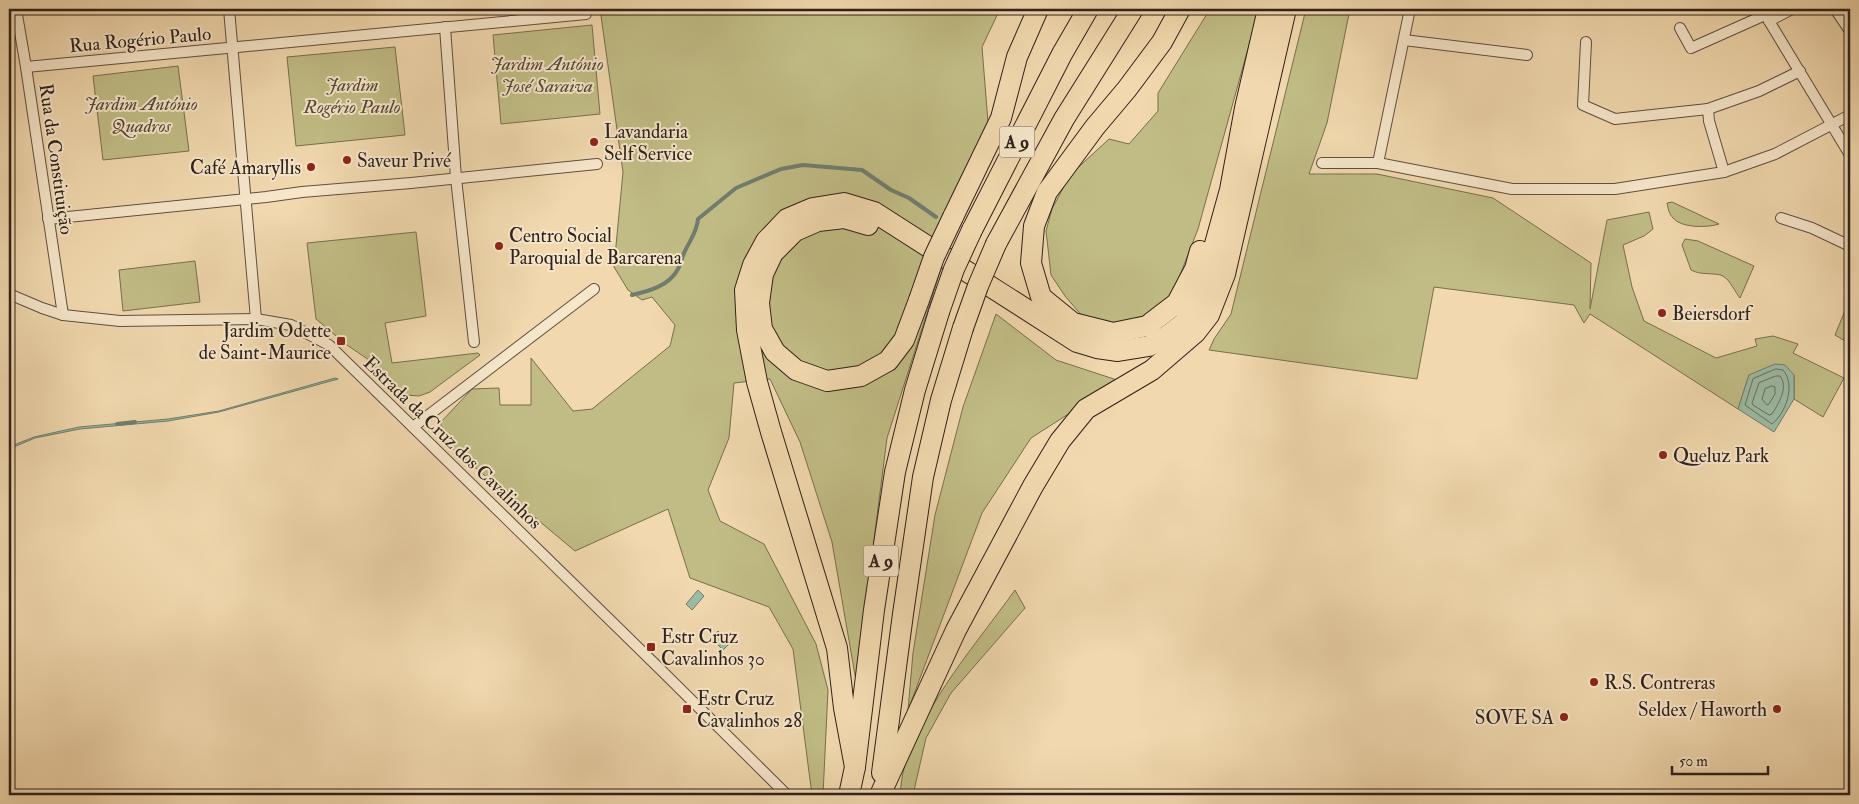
<svg xmlns="http://www.w3.org/2000/svg" width="1859" height="804" viewBox="0 0 1859 804" font-family="'IM FELL Double Pica',serif">
<style>
.green{fill:#c1bc85;stroke:#786e50}
.water{fill:#9cbba4;stroke:#707d6e}
.lines{fill:none;stroke-linecap:round;stroke-linejoin:round}
.shore{stroke:#656e60;stroke-width:1}
.stream{stroke:#707d6e;stroke-width:4}
.street-casing{stroke:#5f4f40;stroke-width:12}
.highway-casing{stroke:#2e211c;stroke-width:22}
.street{stroke:#f6e6ca;stroke-width:10}
.highway{stroke:#f1d8ae;stroke-width:20}
.highway-bridge-casing{stroke:#2e211c;stroke-width:22;stroke-linecap:butt}
.highway-bridge{stroke:#f1d8ae;stroke-width:20}
.poi-dot{fill:#8f2418;stroke:#f6e6ca;stroke-width:2}
.labels{text-anchor:middle;stroke-width:4;stroke-linejoin:round;paint-order:stroke}
.shield{fill:#f6e6ca;stroke:#6a5c50;stroke-width:1}
.shield-label{font-size:18px;font-weight:bold;fill:#2e211c}
.street-label{font-size:19px;fill:#2e211c;stroke:#f6e6ca}
.park-label{font-size:19px;font-style:italic;fill:#534836;stroke:#f6e6ca}
.poi-label{font-size:19px;fill:#2e211c;stroke:#f6e6ca;text-anchor:start}
</style>
<rect width="100%" height="100%" fill="#f1d8ae"/>
<filter id="stains"><feTurbulence type="fractalNoise" baseFrequency=".004" numOctaves="4"/><feColorMatrix values="0 0 0 0 .2 0 0 0 0 .09 0 0 0 0 .02 0 0 0 .5 -.17"/></filter>
<radialGradient id="worn" r=".72"><stop offset=".6" stop-color="#630" stop-opacity="0"/><stop offset="1" stop-color="#630" stop-opacity=".3"/></radialGradient>
<!-- green -->
<g class="green">
<polygon points="600,9 1000,9 982,47 988,122 887,438 856,681 832,542 800,442 770,379 734,383 729,438 708,490 720,521 764,544 816,644 828,690 823,795 812,795 793,649 769,607 690,578 668,509 575,551 441,439 441,422 472,389 499,388 500,405 531,405 531,358 573,411 592,409 670,346 675,325 652,297 642,300 628,290 614,267 623,172"/>
<polygon points="1210,9 1259,9 1198,229 1173,293 1146,317 1123,323 1099,322 1083,317 1065,296 1051,275 1046,231 1052,209 1070,175 1109,139 1129,144 1158,111 1158,93"/>
<polygon points="1306,9 1350,9 1327,123 1309,174 1377,174 1493,198 1591,263 1590,309 1607,220 1649,212 1653,229 1644,236 1623,245 1632,287 1644,321 1716,358 1757,346 1755,339 1773,336 1798,344 1793,353 1844,378 1823,417 1794,399 1794,375 1749,375 1738,409 1590,314 1584,323 1574,305 1434,287 1417,379 1209,350 1214,339 1231,314"/>
<polygon points="592,25 600,114 501,124 493,35"/>
<polygon points="395,47 405,135 296,146 287,57"/>
<polygon points="178,66 189,151 103,160 93,76"/>
<path d="M1672 202 1719 224C1707 228 1681 228 1673 218 1669 214 1668 208 1667 203Z"/>
<polygon points="416,232 426,316 385,323 392,363 478,353 480,355 430,392 419,396 406,395 397,390 369,360 347,345 316,319 307,243"/>
<path d="M1685 239 1698 241 1754 266 1740 298C1735 292 1730 280 1723 276 1715 272 1702 276 1691 270L1682 245Z"/>
<polygon points="195,261 200,302 123,311 119,270"/>
<polygon points="1846,308 1850,308 1850,344 1835,335"/>
<polygon points="996,314 1056,360 1120,381 1031,438 982,513 908,710 913,653 935,515 963,407"/>
<path d="M1015 590 1025 608 951 693 926 738 913 795H900C901 785 902 774 905 765 928 698 974 647 1015 590Z"/>
</g>
<!-- water -->
<g class="water">
<polygon points="1775,364 1785,365 1794,375 1794,399 1774,432 1738,409 1749,375"/>
<polygon points="335,378 338,379 219,412 168,421 80,429 35,438 9,449 9,447 34,437 79,427 168,419 219,411"/>
<polygon points="698,590 704,596 692,610 686,604"/>
<polygon points="718,631 730,643 723,650 711,638"/>
</g>
<g class="lines">
<!-- shore -->
<g class="shore">
<path d="M1776 369 1783 370C1796 385 1786 413 1772 424L1745 405 1753 379Z"/>
<path d="M1776 376H1780C1789 388 1778 404 1772 414L1769 415 1753 405 1752 403 1759 383Z"/>
<polygon points="1772,386 1775,387 1775,394 1769,404 1767,405 1762,399 1765,389"/>
</g>
<!-- stream -->
<g class="stream">
<path d="M632 295C649 291 669 286 678 269 681 263 682 257 685 251 690 240 697 232 698 219L736 188 781 169 803 165 862 170 891 190 909 198 936 217"/>
<polyline points="117,424 135,422"/>
</g>
<!-- street casing -->
<g class="street-casing">
<g id="street">
<polyline points="16,9 26,67 63,315"/>
<polyline points="229,9 256,319"/>
<polyline points="1764,9 1769,21 1850,155"/>
<polyline points="1835,9 1850,31"/>
<polyline points="1769,21 1792,9"/>
<polyline points="445,27 456,178 474,342"/>
<polyline points="1680,28 1691,48 1765,15"/>
<polyline points="1404,40 1527,55"/>
<polyline points="1586,42 1583,105 1615,119 1708,109"/>
<polyline points="26,67 586,14"/>
<polyline points="1322,163 1378,163 1512,189 1615,189 1724,172 1775,154 1850,115"/>
<polyline points="1378,163 1410,9"/>
<polyline points="1724,172 1709,121 1708,109 1759,91 1800,71"/>
<polyline points="1781,218 1812,228 1850,246"/>
<polyline points="48,219 266,197 302,192 411,183 597,164"/>
<polyline points="9,294 42,308 63,315 120,321 256,319 291,325 329,345 659,668 787,795"/>
<polyline points="413,427 594,289"/>
</g>
</g>
<!-- highway casing -->
<g class="highway-casing">
<g id="highway">
<polyline points="1180,9 1162,42 1127,89 1095,127 1047,192 1034,226 1031,263 1041,297 1073,323 1113,333 1147,326 1177,303 1195,269 1200,251"/>
<polyline points="953,217 1001,118 1017,57 1038,9"/>
<polyline points="868,225 844,218 818,221 795,231 773,253 763,274 759,303 762,329 775,352 796,370 827,381 861,376 888,361 904,340 919,300"/>
<polyline points="972,230 1062,54 1088,9"/>
<polyline points="996,244 1064,119 1133,9"/>
<polyline points="855,767 844,708 837,648 771,432 757,382 747,330 745,290 753,265 766,241 787,219 813,208 844,203 874,212 1077,342 1097,348 1118,351 1149,346 1167,336 1184,323 1200,298 1230,190 1245,108 1268,9"/>
<polyline points="882,773 903,614 923,477 941,400 963,328"/>
<polyline points="849,795 855,767 874,610 895,472 915,390 939,312"/>
<polyline points="880,795 956,630 1033,486 1060,441 1086,409 1152,370 1195,333 1209,315 1225,274 1286,9"/>
</g>
</g>
<!-- street -->
<use href="#street" class="street"/>
<!-- highway -->
<use href="#highway" class="highway"/>
<!-- highway-bridge casing -->
<g class="highway-bridge-casing">
<g id="highway-bridge">
<polyline points="919,300 934,257 953,217"/>
<polyline points="939,312 954,269 972,230"/>
<polyline points="963,328 978,286 996,244"/>
</g>
</g>
<!-- highway-bridge -->
<use href="#highway-bridge" class="highway-bridge"/>
</g>
<!-- markers -->
<g class="poi-dot">
<circle cx="594" cy="142" r="5"/>
<circle cx="347" cy="160" r="5"/>
<circle cx="311" cy="167" r="5"/>
<circle cx="499" cy="246" r="5"/>
<circle cx="1662" cy="313" r="5"/>
<rect x="336" y="336" width="10" height="10" rx="2.5"/>
<circle cx="1663" cy="455" r="5"/>
<rect x="646" y="642" width="10" height="10" rx="2.5"/>
<circle cx="1594" cy="682" r="5"/>
<rect x="682" y="704" width="10" height="10" rx="2.5"/>
<circle cx="1777" cy="709" r="5"/>
<circle cx="1564" cy="717" r="5"/>
</g>
<g class="labels">
<!-- shield labels -->
<g class="shield">
<rect x="999.5" y="126.5" width="35" height="31" rx="4"/>
<rect x="863.5" y="545.5" width="35" height="31" rx="4"/>
</g>
<g class="shield-label">
<text x="1017" y="148">A 9</text>
<text x="881" y="567">A 9</text>
</g>
<!-- street labels -->
<g class="street-label">
<text transform="translate(140 39) rotate(-5)" y="7">Rua Rogério Paulo</text>
<text transform="translate(57 159) rotate(82)" y="7">Rua da Constituição</text>
<text transform="translate(453 442) rotate(44)" y="7">Estrada da Cruz dos Cavalinhos</text>
</g>
<!-- park labels -->
<g class="park-label">
<text x="547" y="70">Jardim António<tspan x="547" dy="22">José Saraiva</tspan></text>
<text x="352" y="91">Jardim<tspan x="352" dy="22">Rogério Paulo</tspan></text>
<text x="141" y="110">Jardim António<tspan x="141" dy="22">Quadros</tspan></text>
</g>
<!-- poi labels -->
<g class="poi-label">
<text x="604" y="138">Lavandaria<tspan x="604" dy="22">Self Service</tspan></text>
<text x="357" y="167">Saveur Privé</text>
<text x="301" y="174" text-anchor="end">Café Amaryllis</text>
<text x="509" y="242">Centro Social<tspan x="509" dy="22">Paroquial de Barcarena</tspan></text>
<text x="1672" y="320">Beiersdorf</text>
<text x="331" y="337" text-anchor="end">Jardim Odette<tspan x="331" dy="22">de Saint-Maurice</tspan></text>
<text x="1673" y="462">Queluz Park</text>
<text x="661" y="643">Estr Cruz<tspan x="661" dy="22">Cavalinhos 30</tspan></text>
<text x="1604" y="689">R.S. Contreras</text>
<text x="697" y="705">Estr Cruz<tspan x="697" dy="22">Cavalinhos 28</tspan></text>
<text x="1767" y="716" text-anchor="end">Seldex / Haworth</text>
<text x="1554" y="724" text-anchor="end">SOVE SA</text>
</g>
</g>
<!-- margin -->
<rect width="1859" height="804" fill="none" stroke="#f1d8ae" stroke-width="30"/>
<rect x="10" y="10" width="1839" height="784" fill="none" stroke="#2e211c" stroke-width="2.5"/>
<rect x="15" y="15" width="1829" height="774" fill="none" stroke="#2e211c"/>
<!-- scale -->
<path d="M1672 766v8h96v-8" fill="none" stroke="#2e211c" stroke-width="2.5"/>
<text x="1679" y="766" font-size="15" fill="#2e211c" stroke="#f6e6ca" stroke-width="4" paint-order="stroke">50 m</text>
<rect width="100%" height="100%" filter="url(#stains)"/>
<rect width="100%" height="100%" fill="url(#worn)"/>
</svg>
